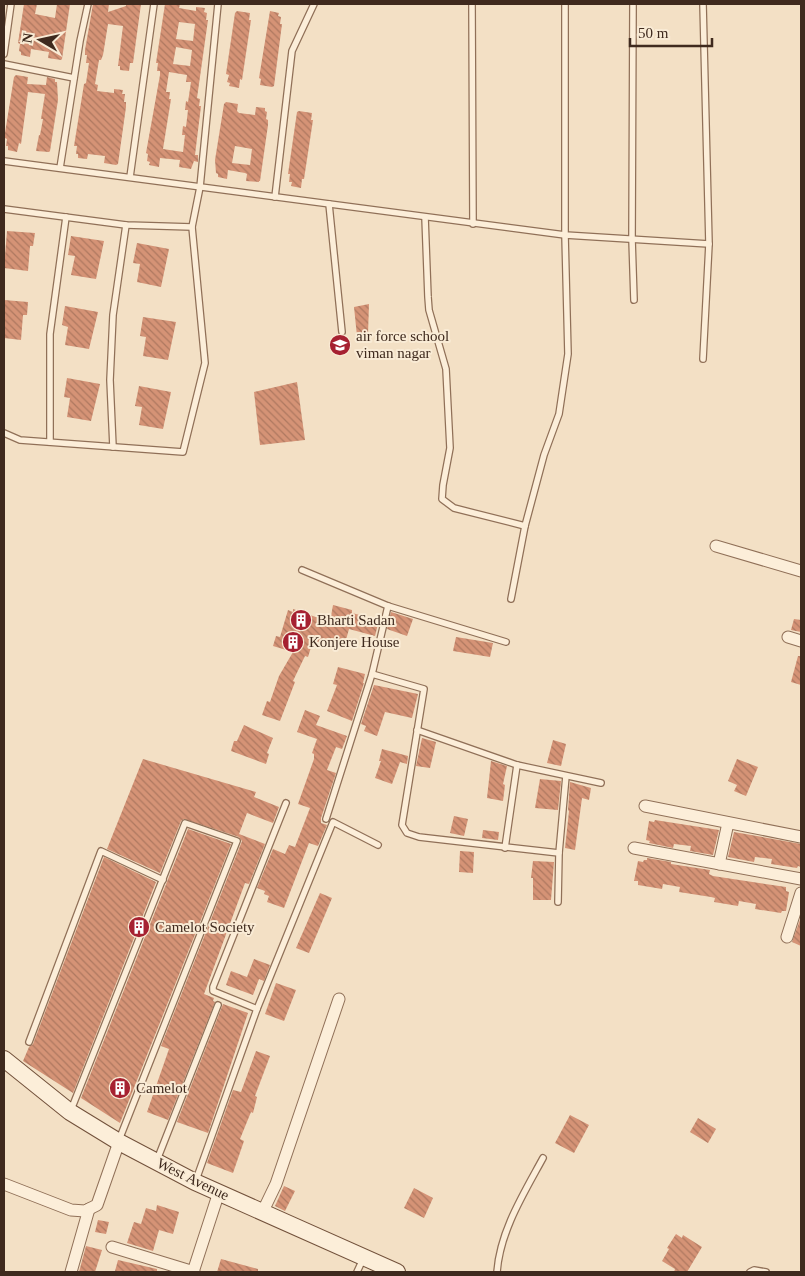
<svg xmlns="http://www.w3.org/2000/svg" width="805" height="1276" viewBox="0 0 805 1276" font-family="Georgia,serif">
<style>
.building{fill:url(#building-back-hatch);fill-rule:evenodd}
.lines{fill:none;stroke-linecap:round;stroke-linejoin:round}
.lane-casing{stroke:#907058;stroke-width:8}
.street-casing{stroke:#907058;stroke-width:13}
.secondary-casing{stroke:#72513b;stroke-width:18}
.lane{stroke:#fceed9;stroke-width:5.5}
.street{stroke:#fceed9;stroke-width:11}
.secondary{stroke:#fceed9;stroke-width:16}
.labels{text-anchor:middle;stroke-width:4;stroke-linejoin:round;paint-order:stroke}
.poi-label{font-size:15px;fill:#3f2a1e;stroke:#f9ebd5;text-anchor:start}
.street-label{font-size:15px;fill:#3f2a1e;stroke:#f9ebd5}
</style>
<defs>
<pattern id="building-back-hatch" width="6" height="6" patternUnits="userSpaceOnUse" patternTransform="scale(1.25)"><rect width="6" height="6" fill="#d59376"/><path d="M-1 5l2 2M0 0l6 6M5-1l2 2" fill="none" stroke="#ae7860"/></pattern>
</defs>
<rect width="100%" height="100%" fill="#f3e0c5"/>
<!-- building -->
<g class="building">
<polygon points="24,4 37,4 35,14 55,18 57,4 70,4 62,59 61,60 48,58 49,52 31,49 30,57 21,55 21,52 19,51 20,44 18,43"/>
<polygon points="93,4 109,4 108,12 126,6 126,4 141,4 133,63 130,63 129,71 120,70 120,66 118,66 123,26 108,24 103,55 101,60 99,60 95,84 98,85 97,91 114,93 114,89 123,90 122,94 125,94 124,102 126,102 126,107 118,164 116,165 104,163 105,156 88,154 87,159 78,158 78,154 76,154 77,146 74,146 84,84 86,83 89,63 86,63 87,55 85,55 85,50"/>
<path d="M165 4H180L179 8 196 11V7L205 8 204 12 207 13 206 20H208L197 98 200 99 199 106H201L195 155H198V162L194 161 191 169 179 167 180 160 160 158 159 167 149 165 150 162 147 161 148 154 146 153 160 75V71H157L158 63H156ZM179 22 195 24 193 41 176 39ZM176 47 192 50 190 66 173 64ZM169 72 187 75 186 82H191L188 102 186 101 185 110H188L186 127 183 126 182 135H185L183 152 163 149 171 99H169L170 92H166Z"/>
<polygon points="237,11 250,13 249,20 251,20 242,80 240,79 239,88 229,86 230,83 227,82 229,75 226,74 235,13"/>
<polygon points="270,11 279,13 278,16 281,17 280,24 282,24 274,86 272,87 260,85 261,79 259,78"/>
<polygon points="16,75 28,77 27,84 46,85 47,77 55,79 55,82 57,82 58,100 50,151 49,152 36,151 39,135 40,135 43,119 41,119 45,94 28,92 21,144 19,143 17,152 8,150 8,146 6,146 7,139 5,138 5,133 14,77"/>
<path d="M226 102 238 104 237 111 239 113 255 115 256 107 265 108V111L267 112 266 119 268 120V125L260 181H259V182L246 181 247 174 245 173 228 170 227 179 218 177V174L216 173 215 160 224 104ZM235 146 252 149 250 165 232 163Z"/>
<polygon points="299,111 312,113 311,120 313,120 304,179 302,179 301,188 291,186 292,182 289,182 290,174 288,174 297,112"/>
<polygon points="7,231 35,233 33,246 30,246 28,271 4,268"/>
<polygon points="71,236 104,241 96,279 71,275 75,256 68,255"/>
<polygon points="137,243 169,249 161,287 137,282 140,264 133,263"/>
<polygon points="4,300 28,302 27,315 23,315 21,340 4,338"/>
<polygon points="369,304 368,334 357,336 354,307"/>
<polygon points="65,306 98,312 89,349 65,345 68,327 62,325"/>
<polygon points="143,317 176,322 168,360 143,356 146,337 140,336"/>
<polygon points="67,378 100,384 91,421 67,417 70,398 64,397"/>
<polygon points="297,382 305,440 260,445 254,392"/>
<polygon points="139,386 171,392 163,429 139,425 142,407 135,406"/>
<polygon points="333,605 352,610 352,613 379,620 375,636 349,629 344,647 313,641 308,657 305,656 293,681 295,682 280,721 262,715 267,701 270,702 279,676 293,652 273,646 276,636 280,637 288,610 293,612 293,609 330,622"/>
<polygon points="391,612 413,619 407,636 387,629"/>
<polygon points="794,619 801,620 801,632 791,630"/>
<polygon points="456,637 493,643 490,657 453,651"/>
<polygon points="798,656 801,656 801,685 791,682"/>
<polygon points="338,667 365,674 363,683 364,683 352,721 327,711 337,685 333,684"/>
<polygon points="374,685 418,694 412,718 385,712 377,736 364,731 366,726 361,724"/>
<polygon points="305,710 320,716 316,725 347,736 342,749 336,747 327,770 336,773 321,818 321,823 327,825 318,846 309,843 284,908 267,902 269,896 264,894 265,891 257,888 273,849 285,854 289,845 295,847 310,808 298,804 314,759 314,754 312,753 317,739 297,732"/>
<polygon points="244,725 273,738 267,753 269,754 266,764 231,751 234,741 237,741"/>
<polygon points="422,738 436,742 430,768 416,766"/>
<polygon points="553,740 566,744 561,766 547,763"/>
<polygon points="382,749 408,756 407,764 400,762 392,784 375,778 381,761 379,761"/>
<polygon points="143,759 256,792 254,797 279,807 273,823 247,813 239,834 265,844 249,884 245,883 204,994 214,998 213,1001 215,1002 168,1120 147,1112 169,1049 161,1046 242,841 239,837 184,819 181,821 160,873 107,849"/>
<polygon points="737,759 758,767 746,796 734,791 737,785 728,781"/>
<polygon points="491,761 507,766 503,784 505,785 503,801 487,798"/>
<polygon points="540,779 561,781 558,810 535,808"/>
<polygon points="570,782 591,788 589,800 582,798 575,850 565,848 569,811 568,810"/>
<polygon points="454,816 468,819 464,836 450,833"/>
<polygon points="655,820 719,830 713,855 690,851 691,846 674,844 673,848 649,843 650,841 646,840 649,821 654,822"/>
<polygon points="188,829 231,844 120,1123 81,1098"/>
<polygon points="483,830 499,832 498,840 482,838"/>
<polygon points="734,832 801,844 801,867 798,866 797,868 771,864 772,859 755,857 754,862 728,857"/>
<polygon points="460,851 474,852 473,873 459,872"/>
<polygon points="104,857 156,882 73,1093 23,1061 29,1047 33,1044"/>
<polygon points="647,858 671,862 671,864 710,870 709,874 713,876 786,887 786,891 789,892 786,911 782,911 781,913 755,909 756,904 739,901 738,906 714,902 715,898 711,897 679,892 680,887 663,884 662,889 638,885 638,881 634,881 638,861 643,862 644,860 647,860"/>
<polygon points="533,861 554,862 551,900 533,900 533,878 531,878"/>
<polygon points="320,893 332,898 309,953 296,948"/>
<polygon points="801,917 801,946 792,942"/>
<polygon points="254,959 270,965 264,981 259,979 253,995 226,985 231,971 247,977"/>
<polygon points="276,983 296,990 284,1021 265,1014"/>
<polygon points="223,1004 248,1013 208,1133 177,1122"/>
<polygon points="256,1051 270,1056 255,1096 257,1097 253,1113 251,1112 240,1139 244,1141 233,1173 207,1163 233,1090 241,1092"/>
<polygon points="570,1115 589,1125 574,1153 555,1143"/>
<polygon points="698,1118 716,1129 708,1143 690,1132"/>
<polygon points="284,1186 295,1191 285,1211 275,1206"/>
<polygon points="414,1188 433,1198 424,1218 404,1208"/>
<polygon points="157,1205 179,1212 173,1234 159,1230 153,1251 127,1243 134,1222 141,1224 146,1208 156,1211"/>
<polygon points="98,1220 109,1222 106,1234 95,1232"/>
<polygon points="676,1234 682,1238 683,1235 702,1247 687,1272 674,1272 675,1269 662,1261 669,1249 667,1248"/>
<polygon points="86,1246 102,1250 95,1272 79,1272"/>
<polygon points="221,1259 258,1269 258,1272 217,1272"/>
<polygon points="118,1260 157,1269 157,1272 115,1271"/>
</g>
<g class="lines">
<!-- lane casing -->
<g class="lane-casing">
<g id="lane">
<polyline points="472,4 473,224"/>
<polyline points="633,4 632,239 634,300"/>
<polyline points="703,4 709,244 703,359"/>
<polyline points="4,54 11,4"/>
<polyline points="4,64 74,78"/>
<polyline points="4,161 565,235 709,244"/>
<polyline points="60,168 80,41 88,4"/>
<polyline points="130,177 154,4"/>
<polyline points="275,197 292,51 314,4"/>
<polyline points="329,204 342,332"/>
<polyline points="4,209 126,225 192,227"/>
<polyline points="425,217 428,297 429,310 446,369 450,448 443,485 442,499 454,508 525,526"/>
<polyline points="4,433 20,440 183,452 205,363 192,227 200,187 218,4"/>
<polyline points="50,442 50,334 66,217"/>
<polyline points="113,447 110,380 113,315 126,225"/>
<polyline points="302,570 388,606 506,642"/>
<polyline points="511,599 525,526 544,455 559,414 568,354 565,235 565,4"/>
<polyline points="372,674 424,689 402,825 407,833 419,837 559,853"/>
<polyline points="417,730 517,765 601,783"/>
<polyline points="326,819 372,674 388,606"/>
<polyline points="505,848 517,765"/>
<polyline points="558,902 559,853 566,776"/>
<polyline points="257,1009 213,991 213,987 286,803"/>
<polyline points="29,1042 101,851 163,880"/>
<polyline points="71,1110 185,823 237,841 119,1140"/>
<polyline points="157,1160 218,1005"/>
<polyline points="196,1180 257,1009 333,822 378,845"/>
<polyline points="357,1272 363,1259"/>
<path d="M497 1272C500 1231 524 1193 543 1158"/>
<polyline points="750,1272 754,1270 766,1272"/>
</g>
</g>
<!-- street casing -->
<g class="street-casing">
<g id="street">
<polyline points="716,546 801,571"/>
<polyline points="788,637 801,641"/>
<polyline points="645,806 801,837"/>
<polyline points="634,848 801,879"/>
<polyline points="719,864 728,823"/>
<polyline points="787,937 801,893"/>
<polyline points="4,1184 71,1210 85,1211 97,1205 119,1142"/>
<polyline points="262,1213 276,1184 339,999"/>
<polyline points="112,1247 194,1272"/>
<polyline points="71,1272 89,1209"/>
<polyline points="193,1272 219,1192"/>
</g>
</g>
<!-- secondary casing -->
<g class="secondary-casing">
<polyline id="secondary" points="4,1059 70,1112 119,1142 195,1182 397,1272"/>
</g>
<!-- lane -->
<use href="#lane" class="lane"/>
<!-- street -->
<use href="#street" class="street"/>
<!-- secondary -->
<use href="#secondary" class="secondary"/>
</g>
<!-- icons -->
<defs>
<g id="school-disc" transform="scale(1.125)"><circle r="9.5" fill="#a62131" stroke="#f9ebd5"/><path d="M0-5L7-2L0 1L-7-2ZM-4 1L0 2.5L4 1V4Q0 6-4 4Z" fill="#fff"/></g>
<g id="building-disc" transform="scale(1.125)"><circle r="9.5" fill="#a62131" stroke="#f9ebd5"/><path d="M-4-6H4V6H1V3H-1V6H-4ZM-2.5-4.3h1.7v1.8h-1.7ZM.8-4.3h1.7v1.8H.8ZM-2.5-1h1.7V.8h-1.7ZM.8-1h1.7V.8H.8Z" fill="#fff"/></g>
</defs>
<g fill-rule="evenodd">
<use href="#school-disc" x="340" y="345"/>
<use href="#building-disc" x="301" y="620"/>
<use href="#building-disc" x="293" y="642"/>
<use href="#building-disc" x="139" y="927"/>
<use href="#building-disc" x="120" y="1088"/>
</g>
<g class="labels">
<!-- poi labels -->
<g class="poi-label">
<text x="356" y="341">air force school<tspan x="356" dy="17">viman nagar</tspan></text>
<text x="317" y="625">Bharti Sadan</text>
<text x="309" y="647">Konjere House</text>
<text x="155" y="932">Camelot Society</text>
<text x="136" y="1093">Camelot</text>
</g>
<!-- street labels -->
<g class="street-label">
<text transform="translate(193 1179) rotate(26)" y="5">West Avenue</text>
</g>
</g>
<!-- border -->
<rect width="805" height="1276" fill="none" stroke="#3f2a1e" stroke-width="10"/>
<!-- north arrow -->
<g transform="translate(40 40) rotate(279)" stroke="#f9ebd5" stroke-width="4" paint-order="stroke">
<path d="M0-4L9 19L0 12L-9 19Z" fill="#3f2a1e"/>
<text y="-8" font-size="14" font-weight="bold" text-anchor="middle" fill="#3f2a1e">N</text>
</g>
<!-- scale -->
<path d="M630 38v8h82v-8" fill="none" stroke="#3f2a1e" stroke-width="2.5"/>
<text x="638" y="38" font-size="15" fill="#3f2a1e" stroke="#f9ebd5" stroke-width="4" paint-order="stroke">50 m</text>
</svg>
